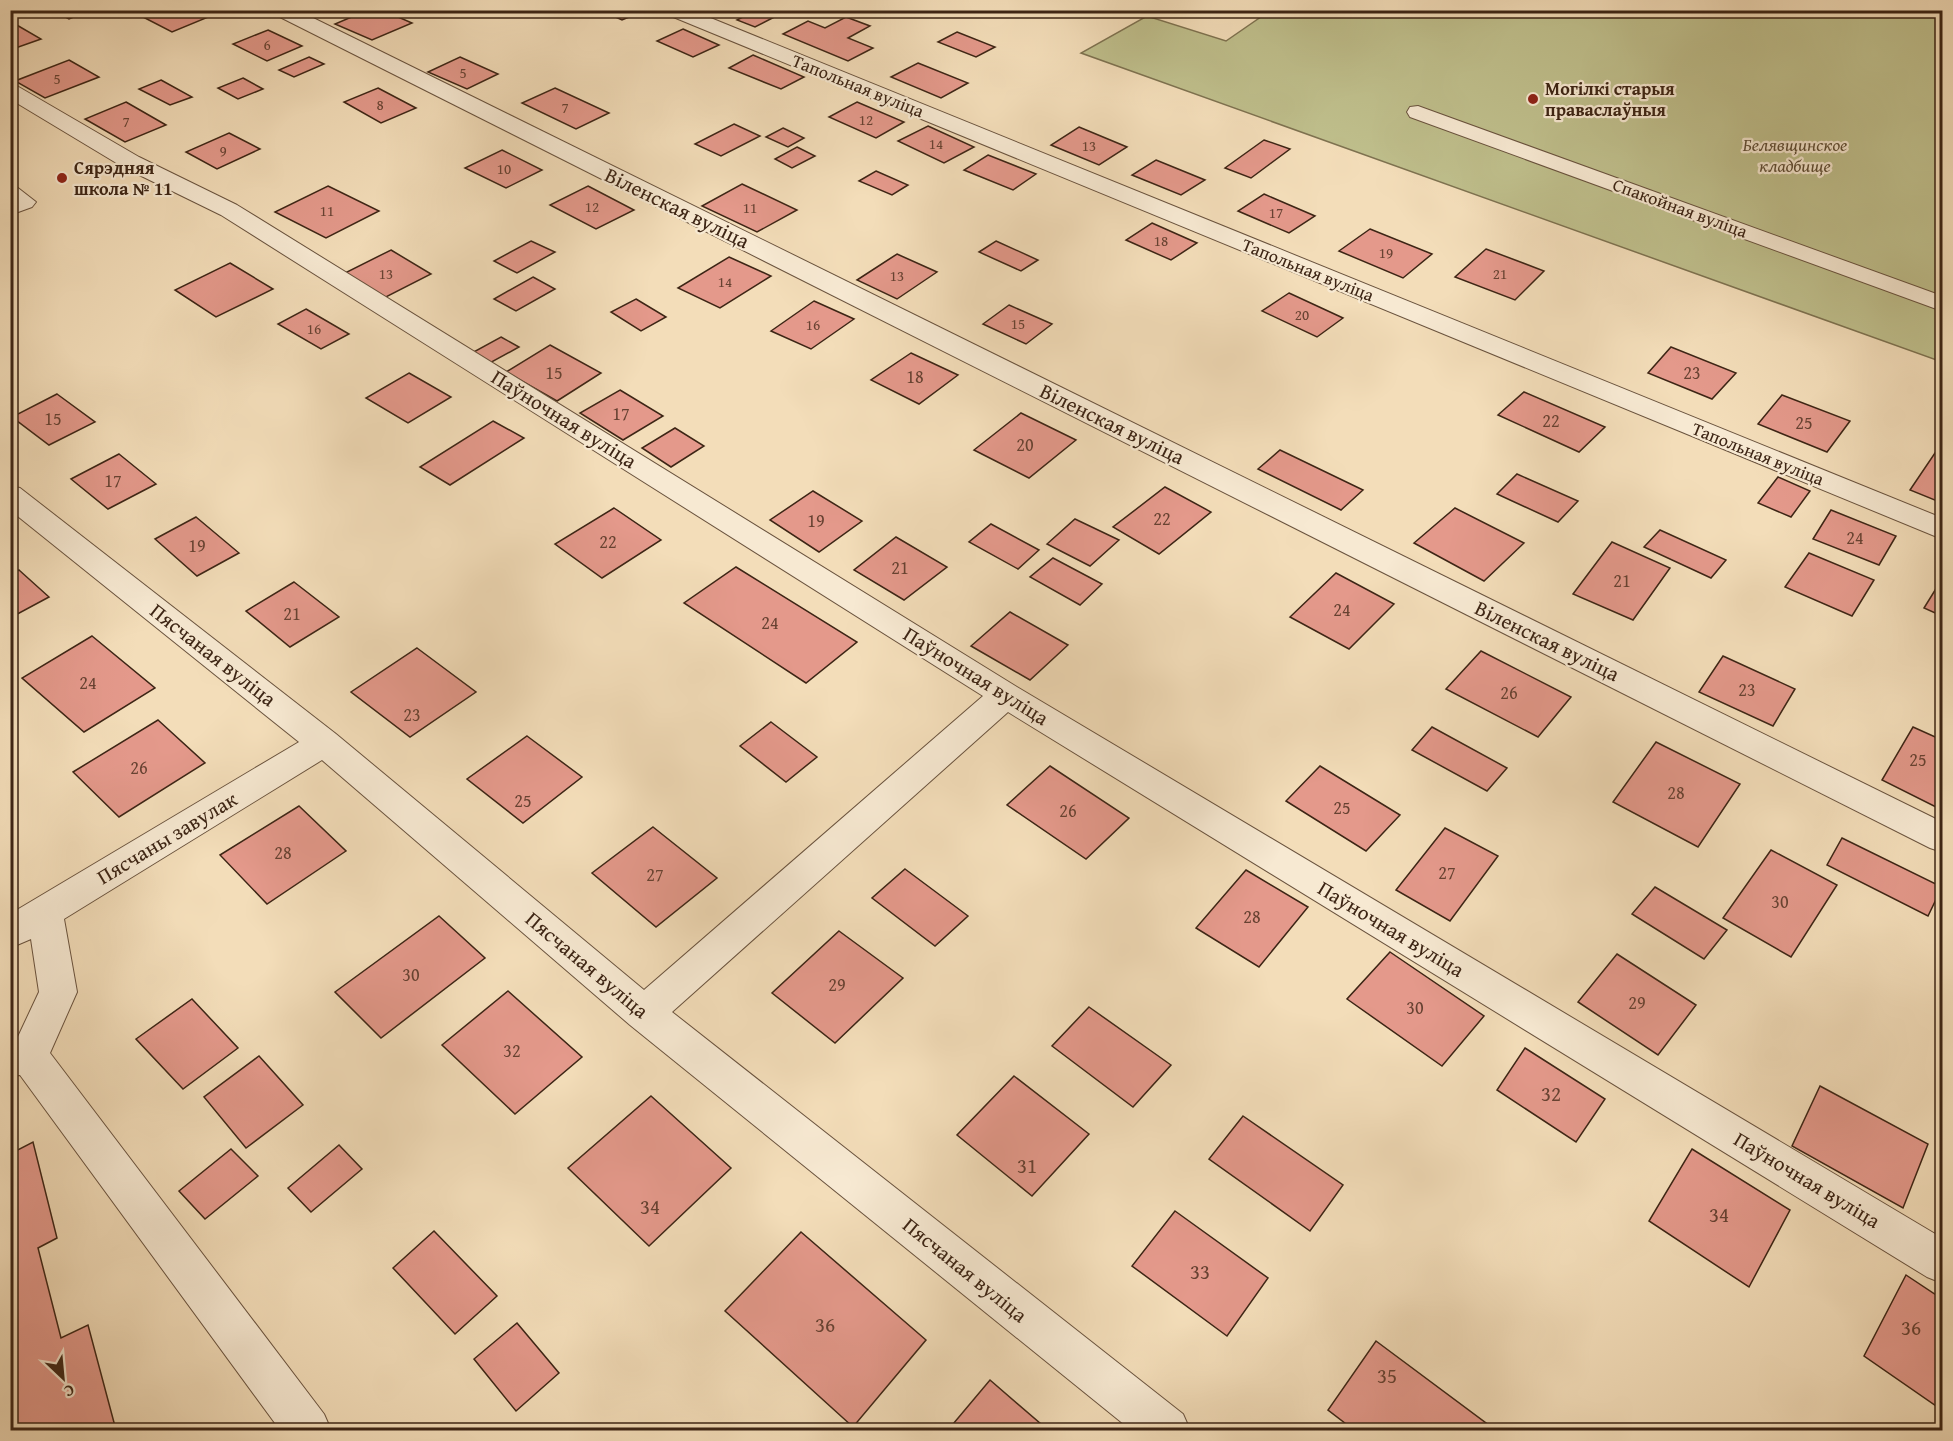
<svg xmlns="http://www.w3.org/2000/svg" width="1953" height="1441" viewBox="0 0 1953 1441" font-family="'Gentium Book Plus',serif">
<style>
.green{fill:#bfbf8c;stroke:#7e7250;stroke-width:1.5}
.building{fill:#e4998b;stroke:#3d2515;stroke-width:1.5}
.lines{fill:none;stroke-linecap:round;stroke-linejoin:round}
.minor-casing{stroke:#6a533e;stroke-width:2}
.minor{fill:#f7e9d2;fill-rule:evenodd}
.poi-dot{fill:#8f2418;stroke:#f7e9d2;stroke-width:2}
.labels{text-anchor:middle;stroke-width:4.5;stroke-linejoin:round;paint-order:stroke}
.far-number-label{font-size:15px;fill:#674232}
.far-street-label{font-size:18px;fill:#3d2515;stroke:#f7e9d2}
.far-poi-label{font-size:18px;font-weight:bold;fill:#3d2515;stroke:#f7e9d2;text-anchor:start}
.far-park-label{font-size:18px;font-style:italic;fill:#5e4c33;stroke:#f7e9d2}
.number-label{font-size:18px;fill:#674232}
.street-label{font-size:21px;fill:#3d2515;stroke:#f7e9d2}
.near-number-label{font-size:21px;fill:#674232}
</style>
<rect width="100%" height="100%" fill="#f3ddb9"/>
<filter id="stains"><feTurbulence type="fractalNoise" baseFrequency=".00333" numOctaves="4"/><feColorMatrix values="0 0 0 0 .2 0 0 0 0 .09 0 0 0 0 .02 0 0 0 .5 -.17"/></filter>
<radialGradient id="worn" r=".72"><stop offset=".6" stop-color="#630" stop-opacity="0"/><stop offset="1" stop-color="#630" stop-opacity=".3"/></radialGradient>
<!-- green -->
<polygon class="green" points="1271,10 1942,11 1942,362 1081,53 1147,16 1226,41"/>
<!-- building -->
<g class="building">
<polygon points="52,10 91,10 69,19"/>
<polygon points="165,10 212,10 218,13 172,32 145,18"/>
<polygon points="368,10 382,10 412,23 372,40 335,24"/>
<polygon points="600,10 644,10 644,11 622,20"/>
<polygon points="756,10 788,10 755,27 737,20"/>
<polygon points="846,17 870,26 848,38 873,48 848,61 783,34 808,21 825,28"/>
<polygon points="15,24 41,39 10,50 10,25"/>
<polygon points="683,29 719,45 693,57 657,41"/>
<polygon points="268,30 302,46 267,61 233,44"/>
<polygon points="957,32 995,47 976,57 938,42"/>
<polygon points="753,55 804,77 781,89 729,68"/>
<polygon points="309,57 324,64 294,77 279,70"/>
<polygon points="460,57 498,74 467,89 428,72"/>
<polygon points="69,60 99,77 45,98 15,81"/>
<polygon points="918,63 968,83 941,98 891,77"/>
<polygon points="243,78 263,89 238,99 218,88"/>
<polygon points="161,80 192,97 170,105 139,89"/>
<polygon points="378,88 416,108 381,123 344,102"/>
<polygon points="555,88 609,113 576,129 522,103"/>
<polygon points="126,102 166,125 125,142 85,119"/>
<polygon points="857,102 904,122 876,138 829,117"/>
<polygon points="734,124 760,136 721,156 695,144"/>
<polygon points="928,126 974,147 944,163 898,141"/>
<polygon points="1079,127 1127,147 1099,165 1051,145"/>
<polygon points="783,128 804,138 788,147 766,137"/>
<polygon points="229,133 260,149 217,169 186,152"/>
<polygon points="1264,140 1290,149 1251,178 1225,168"/>
<polygon points="797,147 815,156 792,168 775,159"/>
<polygon points="502,150 542,170 506,188 465,168"/>
<polygon points="988,155 1036,174 1013,190 964,170"/>
<polygon points="1156,160 1205,180 1181,195 1132,175"/>
<polygon points="876,171 908,185 892,195 859,181"/>
<polygon points="742,184 797,210 757,232 702,206"/>
<polygon points="328,186 379,211 326,238 275,212"/>
<polygon points="588,186 634,210 596,229 550,205"/>
<polygon points="1264,194 1315,216 1289,233 1238,211"/>
<polygon points="1152,223 1197,243 1171,260 1126,240"/>
<polygon points="1370,229 1432,254 1403,278 1339,251"/>
<polygon points="531,241 555,252 517,273 494,261"/>
<polygon points="996,241 1038,260 1021,271 979,252"/>
<polygon points="1486,249 1544,271 1515,300 1455,277"/>
<polygon points="391,250 431,274 382,299 341,275"/>
<polygon points="897,254 937,272 897,299 857,280"/>
<polygon points="729,257 771,276 720,308 678,288"/>
<polygon points="230,263 273,289 216,317 175,290"/>
<polygon points="533,277 555,289 516,311 494,299"/>
<polygon points="1289,293 1343,318 1317,337 1262,311"/>
<polygon points="636,299 666,317 641,331 611,312"/>
<polygon points="814,301 854,319 811,349 771,331"/>
<polygon points="1009,305 1052,324 1026,344 983,324"/>
<polygon points="306,309 349,334 321,349 278,324"/>
<polygon points="501,337 519,347 488,364 470,354"/>
<polygon points="550,345 601,373 557,401 506,372"/>
<polygon points="1671,347 1736,373 1712,399 1648,373"/>
<polygon points="911,353 958,375 919,404 871,380"/>
<polygon points="409,373 451,397 408,423 366,398"/>
<polygon points="620,390 663,416 623,440 580,413"/>
<polygon points="1524,392 1605,427 1579,452 1498,415"/>
<polygon points="57,394 95,422 49,445 12,417"/>
<polygon points="1782,395 1850,421 1827,452 1758,424"/>
<polygon points="1021,413 1076,440 1029,478 974,450"/>
<polygon points="493,421 524,438 450,485 420,467"/>
<polygon points="675,428 704,446 671,467 642,448"/>
<polygon points="1280,450 1363,490 1341,510 1258,469"/>
<polygon points="1937,450 1942,453 1942,503 1910,490"/>
<polygon points="119,454 156,484 108,509 71,479"/>
<polygon points="1517,474 1578,501 1558,522 1497,494"/>
<polygon points="1778,477 1810,491 1791,517 1758,503"/>
<polygon points="1165,487 1211,512 1159,554 1113,527"/>
<polygon points="813,491 862,521 819,552 770,520"/>
<polygon points="614,508 661,540 602,578 555,544"/>
<polygon points="1455,508 1524,543 1484,581 1414,543"/>
<polygon points="1831,510 1896,536 1879,565 1813,539"/>
<polygon points="196,517 239,553 197,576 155,539"/>
<polygon points="1075,519 1119,540 1090,566 1047,544"/>
<polygon points="991,524 1039,550 1018,569 969,542"/>
<polygon points="1660,530 1726,560 1711,578 1644,547"/>
<polygon points="896,537 947,567 904,600 854,570"/>
<polygon points="1612,542 1670,568 1633,620 1573,594"/>
<polygon points="1809,553 1874,580 1852,616 1785,587"/>
<polygon points="1053,558 1102,584 1080,605 1030,577"/>
<polygon points="736,567 857,642 806,683 684,603"/>
<polygon points="19,570 49,597 10,618 10,574"/>
<polygon points="1336,573 1394,604 1349,649 1290,617"/>
<polygon points="1942,579 1942,616 1924,608"/>
<polygon points="294,582 339,617 290,647 246,611"/>
<polygon points="1010,612 1068,645 1030,680 971,646"/>
<polygon points="92,636 155,688 84,732 22,678"/>
<polygon points="417,648 476,692 410,737 351,692"/>
<polygon points="1481,651 1571,697 1538,737 1446,689"/>
<polygon points="1723,656 1795,689 1773,726 1699,692"/>
<polygon points="158,720 205,763 119,817 73,772"/>
<polygon points="771,722 817,757 786,782 740,746"/>
<polygon points="1432,727 1507,768 1487,791 1412,750"/>
<polygon points="1913,727 1942,740 1942,810 1882,780"/>
<polygon points="527,736 582,777 523,823 467,779"/>
<polygon points="1656,742 1740,784 1698,847 1613,802"/>
<polygon points="1050,766 1129,818 1086,859 1007,805"/>
<polygon points="1320,766 1400,815 1366,851 1286,801"/>
<polygon points="299,806 346,851 267,904 220,855"/>
<polygon points="653,827 717,878 656,927 592,873"/>
<polygon points="1445,828 1498,856 1450,921 1396,890"/>
<polygon points="1842,838 1942,887 1928,916 1827,865"/>
<polygon points="1771,850 1837,885 1791,957 1723,918"/>
<polygon points="905,869 968,916 935,946 872,898"/>
<polygon points="1246,870 1308,907 1259,967 1196,928"/>
<polygon points="1655,887 1727,930 1704,959 1632,914"/>
<polygon points="439,916 485,958 381,1038 335,992"/>
<polygon points="839,931 903,978 835,1043 772,993"/>
<polygon points="1390,952 1484,1016 1442,1066 1347,999"/>
<polygon points="1617,954 1696,1005 1658,1055 1578,1002"/>
<polygon points="508,991 582,1057 515,1114 442,1045"/>
<polygon points="192,999 238,1048 183,1089 136,1039"/>
<polygon points="1089,1007 1171,1065 1133,1107 1052,1046"/>
<polygon points="1525,1048 1605,1099 1576,1142 1497,1090"/>
<polygon points="259,1056 303,1105 246,1148 204,1097"/>
<polygon points="1014,1076 1089,1134 1032,1196 957,1135"/>
<polygon points="1820,1086 1928,1144 1903,1208 1792,1146"/>
<polygon points="651,1096 731,1168 649,1246 568,1168"/>
<polygon points="1243,1116 1343,1185 1310,1231 1209,1159"/>
<polygon points="10,1139 14,1152 33,1142 57,1238 38,1248 61,1338 88,1325 116,1430 10,1430"/>
<polygon points="339,1145 362,1169 311,1212 288,1188"/>
<polygon points="231,1149 258,1176 205,1219 179,1191"/>
<polygon points="1692,1149 1790,1210 1749,1287 1649,1221"/>
<polygon points="1175,1211 1268,1278 1227,1336 1132,1266"/>
<polygon points="434,1231 497,1296 455,1334 393,1268"/>
<polygon points="801,1232 926,1340 853,1427 725,1311"/>
<polygon points="1906,1275 1942,1299 1942,1410 1864,1356"/>
<polygon points="517,1323 559,1373 516,1411 474,1359"/>
<polygon points="1376,1341 1494,1429 1494,1430 1354,1430 1328,1410"/>
<polygon points="990,1380 1048,1430 948,1430"/>
</g>
<g class="lines">
<!-- minor casing -->
<g class="minor-casing">
<g id="minor">
<polygon points="272,10 297,10 1942,822 1942,852 1930,848 274,14"/>
<polygon points="664,10 691,10 1942,518 1942,539 666,14"/>
<polygon points="10,84 17,86 139,157 237,205 1017,687 1942,1238 1942,1283 1927,1277 1008,712 672,1012 1183,1414 1190,1430 1131,1430 630,1025 322,760 64,919 77,992 50,1053 324,1414 331,1430 280,1430 20,1075 10,1076 10,1041 16,1041 39,992 31,939 10,948 10,914 299,742 10,510 10,486 20,488 336,734 644,990 983,696 221,215 123,167 10,99"/>
<polygon points="1418,106 1942,296 1942,311 1410,117 1407,112 1410,107"/>
<polygon points="10,186 18,188 36,202 32,207 10,215"/>
</g>
</g>
<!-- minor -->
<use href="#minor" class="minor"/>
</g>
<!-- markers -->
<g class="poi-dot">
<circle cx="1533" cy="99" r="6"/>
<circle cx="62" cy="178" r="6"/>
</g>
<g class="labels">
<!-- far-number labels -->
<g class="far-number-label">
<text x="267" y="50">6</text>
<text x="463" y="78">5</text>
<text x="57" y="84">5</text>
<text x="380" y="110">8</text>
<text x="565" y="113">7</text>
<text x="866" y="125">12</text>
<text x="126" y="127">7</text>
<text x="936" y="149">14</text>
<text x="1089" y="151">13</text>
<text x="223" y="156">9</text>
<text x="504" y="174">10</text>
<text x="592" y="212">12</text>
<text x="750" y="213">11</text>
<text x="327" y="216">11</text>
<text x="1276" y="218">17</text>
<text x="1161" y="246">18</text>
<text x="1386" y="258">19</text>
<text x="386" y="279">13</text>
<text x="1500" y="279">21</text>
<text x="897" y="281">13</text>
<text x="725" y="287">14</text>
<text x="1302" y="320">20</text>
<text x="1018" y="329">15</text>
<text x="813" y="330">16</text>
<text x="314" y="334">16</text>
</g>
<!-- far-street labels -->
<g class="far-street-label">
<text transform="translate(858 86) rotate(22)" y="6">Тапольная вуліца</text>
<text transform="translate(1680 208) rotate(20)" y="6">Спакойная вуліца</text>
<text transform="translate(1308 270) rotate(22)" y="6">Тапольная вуліца</text>
<text transform="translate(1758 454) rotate(22)" y="6">Тапольная вуліца</text>
</g>
<!-- far-poi labels -->
<g class="far-poi-label">
<text x="1545" y="95">Могілкі старыя<tspan x="1545" dy="21">праваслаўныя</tspan></text>
<text x="74" y="174">Сярэдняя<tspan x="74" dy="21">школа № 11</tspan></text>
</g>
<!-- far-park labels -->
<g class="far-park-label">
<text x="1795" y="151">Белявщинское<tspan x="1795" dy="21">кладбище</tspan></text>
</g>
<!-- number labels -->
<g class="number-label">
<text x="554" y="379">15</text>
<text x="1692" y="379">23</text>
<text x="915" y="383">18</text>
<text x="621" y="420">17</text>
<text x="53" y="425">15</text>
<text x="1551" y="427">22</text>
<text x="1804" y="429">25</text>
<text x="1025" y="451">20</text>
<text x="113" y="487">17</text>
<text x="1162" y="525">22</text>
<text x="816" y="527">19</text>
<text x="1855" y="544">24</text>
<text x="608" y="548">22</text>
<text x="197" y="552">19</text>
<text x="900" y="574">21</text>
<text x="1622" y="587">21</text>
<text x="1342" y="616">24</text>
<text x="292" y="620">21</text>
<text x="770" y="629">24</text>
<text x="88" y="689">24</text>
<text x="1747" y="696">23</text>
<text x="1509" y="699">26</text>
<text x="412" y="721">23</text>
<text x="1918" y="766">25</text>
<text x="139" y="774">26</text>
<text x="1676" y="799">28</text>
<text x="523" y="807">25</text>
<text x="1342" y="814">25</text>
<text x="1068" y="817">26</text>
<text x="283" y="859">28</text>
<text x="1447" y="879">27</text>
<text x="655" y="881">27</text>
<text x="1780" y="908">30</text>
<text x="1252" y="923">28</text>
<text x="411" y="981">30</text>
<text x="837" y="991">29</text>
<text x="1637" y="1009">29</text>
<text x="1415" y="1014">30</text>
<text x="512" y="1057">32</text>
</g>
<!-- street labels -->
<g class="street-label">
<text transform="translate(677 208) rotate(26)" y="7">Віленская вуліца</text>
<text transform="translate(564 419) rotate(32)" y="7">Паўночная вуліца</text>
<text transform="translate(1112 424) rotate(26)" y="7">Віленская вуліца</text>
<text transform="translate(1547 641) rotate(26)" y="7">Віленская вуліца</text>
<text transform="translate(213 655) rotate(38)" y="7">Пясчаная вуліца</text>
<text transform="translate(976 676) rotate(32)" y="7">Паўночная вуліца</text>
<text transform="translate(167 838) rotate(-31)" y="7">Пясчаны завулак</text>
<text transform="translate(1391 929) rotate(31)" y="7">Паўночная вуліца</text>
<text transform="translate(587 965) rotate(40)" y="7">Пясчаная вуліца</text>
<text transform="translate(1807 1180) rotate(31)" y="7">Паўночная вуліца</text>
<text transform="translate(965 1270) rotate(39)" y="7">Пясчаная вуліца</text>
</g>
<!-- near-number labels -->
<g class="near-number-label">
<text x="1551" y="1101">32</text>
<text x="1027" y="1173">31</text>
<text x="650" y="1214">34</text>
<text x="1719" y="1222">34</text>
<text x="1200" y="1279">33</text>
<text x="825" y="1332">36</text>
<text x="1911" y="1335">36</text>
<text x="1387" y="1383">35</text>
</g>
</g>
<!-- margin -->
<rect width="1953" height="1441" fill="none" stroke="#f3ddb9" stroke-width="36"/>
<rect x="12" y="12" width="1929" height="1417" fill="none" stroke="#3d2515" stroke-width="3"/>
<rect x="18" y="18" width="1917" height="1405" fill="none" stroke="#3d2515" stroke-width="1.5"/>
<!-- north arrow -->
<g transform="translate(63 1378) rotate(154)" stroke="#f7e9d2" stroke-width="4.5" paint-order="stroke">
<path d="M0-4.5L10 22L0 15L-10 22Z" fill="#3d2515"/>
<text y="-9" font-size="16" font-weight="bold" text-anchor="middle" fill="#3d2515">С</text>
</g>
<rect width="100%" height="100%" filter="url(#stains)"/>
<rect width="100%" height="100%" fill="url(#worn)"/>
</svg>
